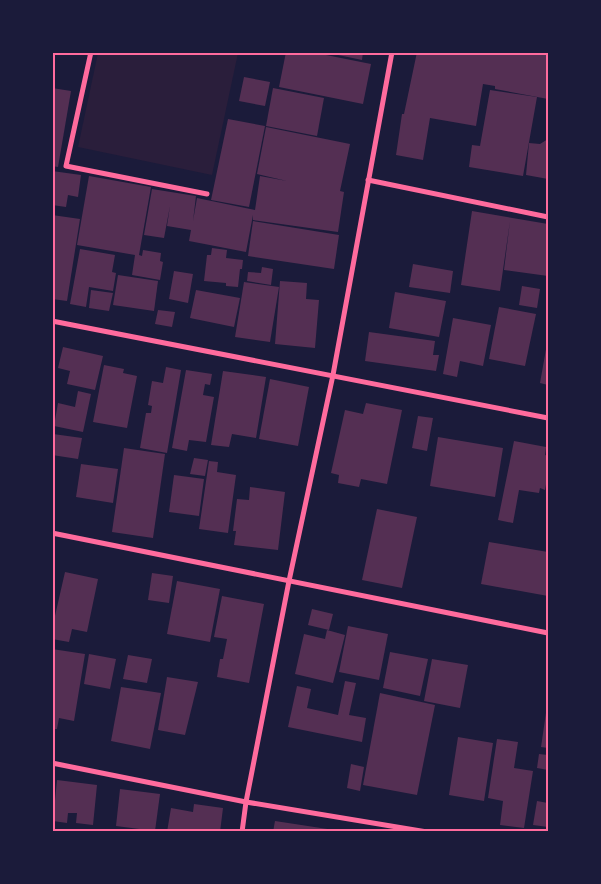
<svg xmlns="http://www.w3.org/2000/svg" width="601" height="884" viewBox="0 0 601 884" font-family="'Varela Round',sans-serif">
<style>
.green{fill:#2a1e3b}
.building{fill:#542f53}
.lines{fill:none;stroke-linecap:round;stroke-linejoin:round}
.minor{stroke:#ff6b9d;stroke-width:5}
.neatline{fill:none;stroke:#ff6b9d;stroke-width:2}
</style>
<rect width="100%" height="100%" fill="#1b1b3a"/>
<!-- green -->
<polygon class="green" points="98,53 238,53 212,175 78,147"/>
<!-- building -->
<g class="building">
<polygon points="286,52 311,52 371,64 363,104 279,87"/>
<polygon points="324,52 363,52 362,60"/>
<polygon points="417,52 548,52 548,99 495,89 495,86 483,84 476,126 430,118 423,160 396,155 402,114 404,114"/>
<polygon points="244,77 270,82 265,106 239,101"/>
<polygon points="52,88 71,91 58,167 52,166"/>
<polygon points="273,88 324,98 317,136 266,126"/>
<polygon points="490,90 537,97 523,176 469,167 472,145 480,146"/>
<polygon points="228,119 265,126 249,207 211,200"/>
<polygon points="266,127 350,144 340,191 344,192 338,232 253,220 253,215 246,252 189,241 191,230 167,226 170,206 164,238 144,235 152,189 196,196 193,221 197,198 255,210 260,176 287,181 257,174"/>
<polygon points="548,139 548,179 526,175 529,143 540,144"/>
<polygon points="52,171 81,175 78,197 68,195 66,207 52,205"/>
<polygon points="89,176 151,187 139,255 142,256 143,250 161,253 160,261 163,262 160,280 132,275 135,255 77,245"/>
<polygon points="472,211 548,224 548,276 504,270 510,221 500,291 461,285"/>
<polygon points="52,215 80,219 67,301 52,299"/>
<polygon points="253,221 339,235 334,269 248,256"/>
<polygon points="212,248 227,250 226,258 243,260 242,269 240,269 238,287 226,286 226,283 204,281 207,255 211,255"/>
<polygon points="80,249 115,255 112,272 116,273 113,291 89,287 86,307 70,304"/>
<polygon points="413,264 453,271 450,293 409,287"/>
<polygon points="262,267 273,269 271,285 247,281 248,272 261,273"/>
<polygon points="174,271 193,274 188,303 169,299"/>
<polygon points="118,275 158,281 154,311 113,305"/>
<polygon points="280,281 307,283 306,299 319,300 315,348 275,344"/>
<polygon points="244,282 279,287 270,342 235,337"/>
<polygon points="522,286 540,289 537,308 519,305"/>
<polygon points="91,290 113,293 109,311 89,308"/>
<polygon points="196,290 240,298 234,327 190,318"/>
<polygon points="395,292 446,301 439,337 389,328"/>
<polygon points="499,307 536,314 525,366 489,359"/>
<polygon points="158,310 175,312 172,327 155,324"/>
<polygon points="453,318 491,325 483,366 460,361 457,377 443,374"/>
<polygon points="369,332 435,341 433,355 439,355 436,371 365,361"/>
<polygon points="548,338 548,385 540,383"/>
<polygon points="63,347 103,356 95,390 67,384 70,371 58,368"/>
<polygon points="104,365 124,369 123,373 137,376 127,428 93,422"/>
<polygon points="166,367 181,370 167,453 140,448 146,413 151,413 152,406 148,405 152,381 163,383"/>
<polygon points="186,370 212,374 210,385 205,384 203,395 214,397 206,442 189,440 187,451 172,448"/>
<polygon points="223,371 266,377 256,438 232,434 229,447 211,445"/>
<polygon points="270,379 309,387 298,446 259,439"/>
<polygon points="78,391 91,394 83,432 54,426 58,403 75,407"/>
<polygon points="366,403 402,410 387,484 361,479 359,487 338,483 339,475 331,473 345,410 363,414"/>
<polygon points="418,416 433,418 427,451 412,448"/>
<polygon points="53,434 82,438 78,459 52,455"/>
<polygon points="438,437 503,448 495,497 430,486"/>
<polygon points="514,441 546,447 545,455 548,456 548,473 545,490 540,488 539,493 519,490 513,523 498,520"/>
<polygon points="124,448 165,454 153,538 112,532"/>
<polygon points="194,458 208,460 205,476 190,474"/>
<polygon points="209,461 218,462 217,472 236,475 228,533 199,529"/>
<polygon points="81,464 118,469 113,503 76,497"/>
<polygon points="174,475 204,479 199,516 169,512"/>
<polygon points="250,487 285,492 278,550 234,545 236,531 233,531 237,499 249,500"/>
<polygon points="377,509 417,517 402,588 362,580"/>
<polygon points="489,542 548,552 548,596 481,584"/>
<polygon points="65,572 98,579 87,632 72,629 69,642 52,639 52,629"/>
<polygon points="152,573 173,576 169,603 148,600"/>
<polygon points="177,581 220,589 210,642 167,634"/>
<polygon points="222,596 264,604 249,683 217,677 220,659 223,659 227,639 214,637"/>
<polygon points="312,609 333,614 329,630 308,625"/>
<polygon points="348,626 388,634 379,680 339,672"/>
<polygon points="327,630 345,635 333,683 295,674 304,634 325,639"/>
<polygon points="52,649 85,654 74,721 59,718 57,729 52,729"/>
<polygon points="390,652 428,659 420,696 383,688"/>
<polygon points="89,654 116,659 110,689 84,684"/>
<polygon points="128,655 152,659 147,683 123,679"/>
<polygon points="432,659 468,665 460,708 424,701"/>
<polygon points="167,677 198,682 185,735 158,730"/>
<polygon points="345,681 356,683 349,715 366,718 362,742 288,727 297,686 311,689 307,708 338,715"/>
<polygon points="121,687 161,693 150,749 111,741"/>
<polygon points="380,693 435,705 417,795 363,785"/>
<polygon points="547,706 548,706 548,748 541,747"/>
<polygon points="458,737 493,743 484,801 449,795"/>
<polygon points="497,739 518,742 514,768 533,771 524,828 500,825 503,801 488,798"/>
<polygon points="539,754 548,755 548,770 537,768"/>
<polygon points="351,764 364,767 360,791 347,788"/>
<polygon points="57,780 97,785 93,825 76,823 77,813 68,813 67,823 53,821"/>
<polygon points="120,789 160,794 155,831 116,826"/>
<polygon points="537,801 548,803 548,827 533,825"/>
<polygon points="194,804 223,808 220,832 167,832 171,808 193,812"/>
<polygon points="275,821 334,830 334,832 273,832"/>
</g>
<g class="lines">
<!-- minor -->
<g class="minor">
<polyline points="91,52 66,166 207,194"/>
<polyline points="368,180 548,217"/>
<polyline points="52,321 548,418"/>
<polyline points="52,533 548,633"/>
<polyline points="52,763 246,802 427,832"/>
<polyline points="242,832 246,802 289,581 333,375 392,52"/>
</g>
</g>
<!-- border -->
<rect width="601" height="884" fill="none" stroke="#1b1b3a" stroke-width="108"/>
<rect x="54" y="54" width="493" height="776" class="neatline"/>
</svg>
